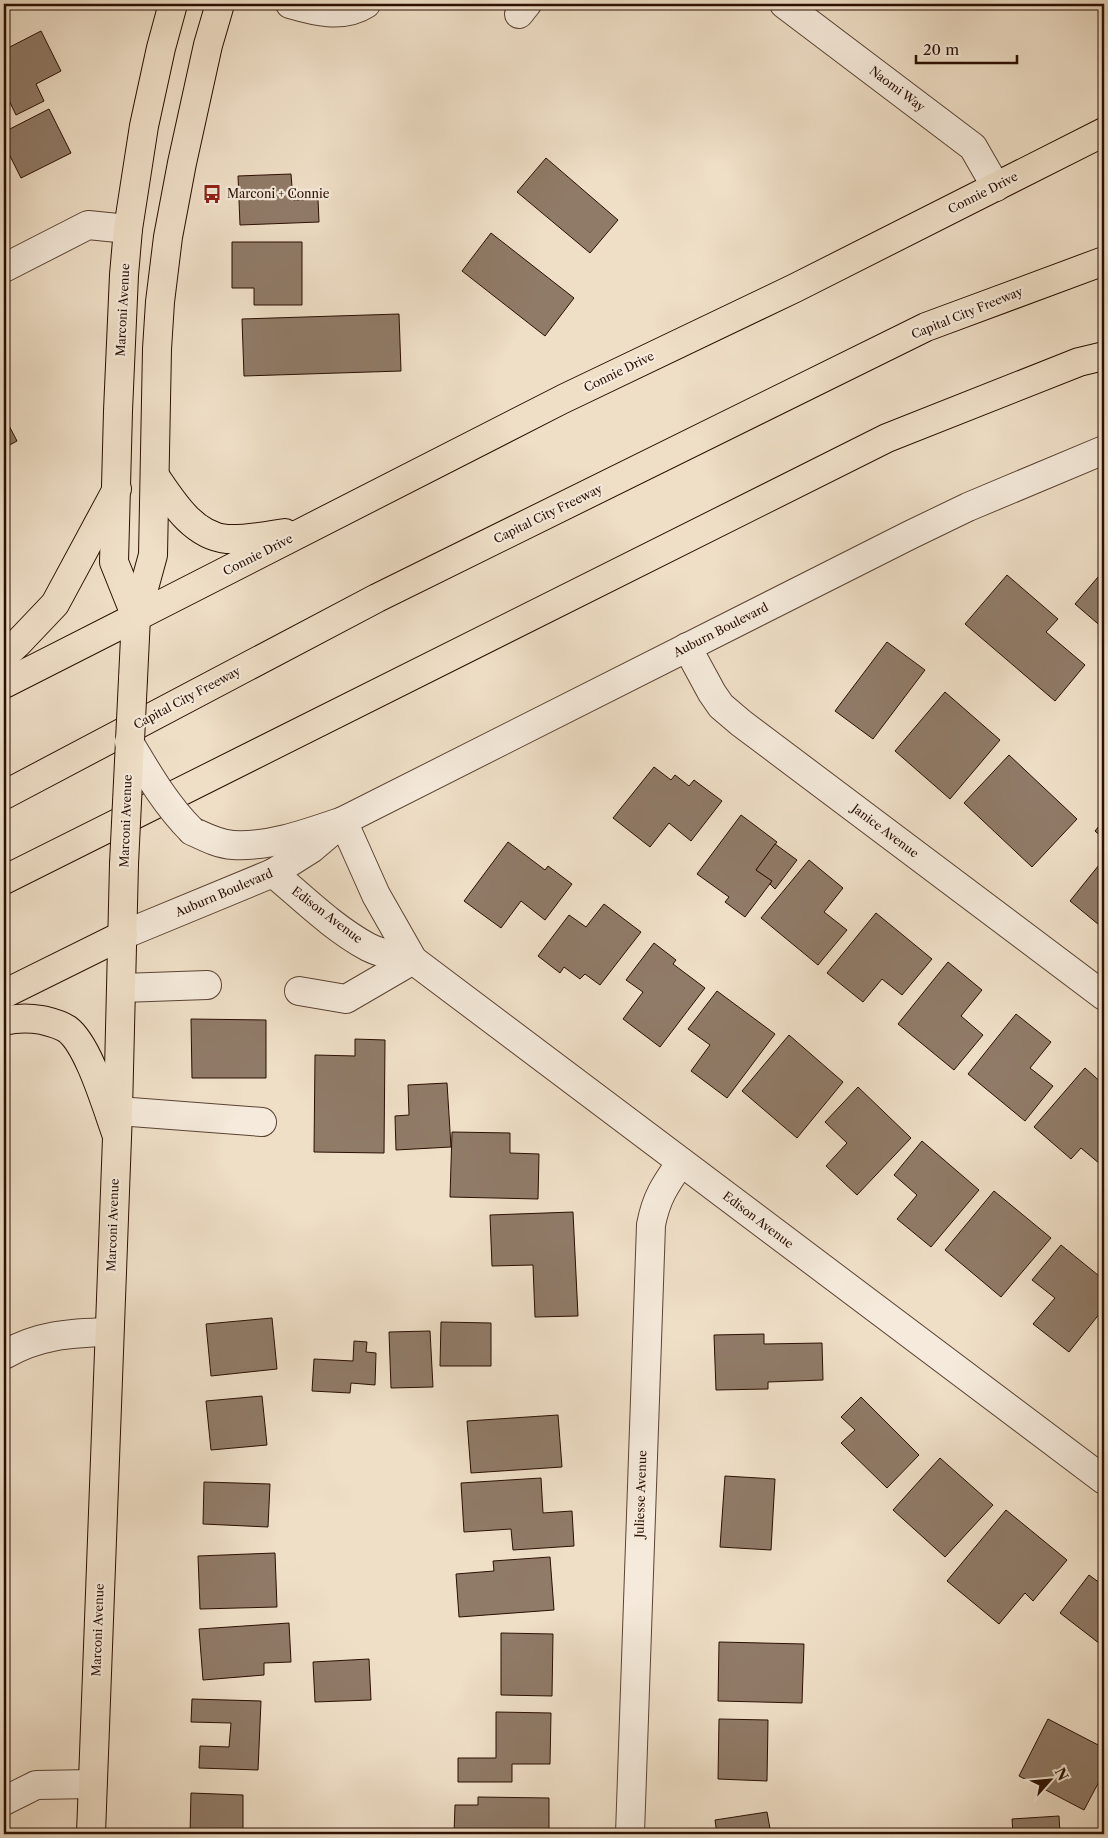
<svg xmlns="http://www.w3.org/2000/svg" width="1108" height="1838" viewBox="0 0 1108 1838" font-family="'Libre Caslon Text',serif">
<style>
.building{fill:#907b68;stroke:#2a0f02}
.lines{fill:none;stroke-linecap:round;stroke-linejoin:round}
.minor-casing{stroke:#5b4333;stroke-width:30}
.major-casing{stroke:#2a0f02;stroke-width:30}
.highway-casing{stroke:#2a0f02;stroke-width:30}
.minor{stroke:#f5eadb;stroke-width:28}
.major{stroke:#efdfc7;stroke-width:28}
.highway{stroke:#efdfc7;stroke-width:28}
.minor-bridge-casing{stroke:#5b4333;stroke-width:30;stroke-linecap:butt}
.major-bridge-casing{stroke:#2a0f02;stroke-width:30;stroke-linecap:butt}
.minor-bridge{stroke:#f5eadb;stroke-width:28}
.major-bridge{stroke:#efdfc7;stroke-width:28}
.labels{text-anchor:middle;stroke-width:4.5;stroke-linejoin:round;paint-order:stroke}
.street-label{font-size:12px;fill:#2a0f02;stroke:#f5eadb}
.poi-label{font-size:12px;fill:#2a0f02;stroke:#f5eadb;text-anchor:start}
</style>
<rect width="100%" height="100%" fill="#efdfc7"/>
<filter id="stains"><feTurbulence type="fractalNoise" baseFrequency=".004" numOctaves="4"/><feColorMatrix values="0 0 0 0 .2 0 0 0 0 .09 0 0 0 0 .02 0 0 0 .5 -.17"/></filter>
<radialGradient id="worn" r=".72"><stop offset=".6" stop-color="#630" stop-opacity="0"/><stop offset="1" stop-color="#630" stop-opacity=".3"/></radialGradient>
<!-- building -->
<g class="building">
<polygon points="41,31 61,71 36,84 44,101 16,115 4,90 4,50"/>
<polygon points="49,109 71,153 21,178 4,144 4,132"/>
<polygon points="546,158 618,220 590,253 517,192"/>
<polygon points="291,174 293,200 318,199 319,222 240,225 238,176"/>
<polygon points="491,233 574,298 545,336 462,271"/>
<polygon points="232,242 302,242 302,305 254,305 254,288 232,288"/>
<polygon points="399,314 401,371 244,376 242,319"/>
<polygon points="4,416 17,441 4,448"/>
<polygon points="1104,570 1104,629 1075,604"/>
<polygon points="1007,575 1058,619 1046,632 1085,665 1055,701 965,624"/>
<polygon points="887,642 925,670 873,739 835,711"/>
<polygon points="945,692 1000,740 950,799 895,751"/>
<polygon points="1009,755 1077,819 1032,867 964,803"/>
<polygon points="654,767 671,780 675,775 689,786 694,780 722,801 691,841 669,823 650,847 613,818"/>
<polygon points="741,815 777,842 756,870 772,881 745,917 725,902 729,897 697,874"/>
<polygon points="1104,820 1104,839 1095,831"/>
<polygon points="508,842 545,870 548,866 572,884 545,920 521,901 501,928 464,901"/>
<polygon points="775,844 797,860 775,889 770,884 772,881 756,870"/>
<polygon points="809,860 843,888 824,912 847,930 818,965 761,918"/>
<polygon points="1099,865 1104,870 1104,929 1070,901"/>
<polygon points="604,904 641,932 600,985 585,974 580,979 564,967 560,973 538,956 569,915 586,927"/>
<polygon points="876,913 932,959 902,995 882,979 863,1002 827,973"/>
<polygon points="654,943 676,960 673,964 705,988 660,1047 623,1019 643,992 626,980"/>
<polygon points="948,962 982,990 961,1016 983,1035 954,1070 898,1024"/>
<polygon points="717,991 775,1034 727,1098 691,1071 710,1045 688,1029"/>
<polygon points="1016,1014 1051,1042 1030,1068 1053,1086 1025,1121 968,1074"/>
<polygon points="191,1019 266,1020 266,1078 192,1078"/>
<polygon points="789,1035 843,1082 797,1138 742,1091"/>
<polygon points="355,1039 385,1040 384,1153 314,1152 315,1055 355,1056"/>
<polygon points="1085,1068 1104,1085 1104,1159 1100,1164 1081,1148 1071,1159 1034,1127"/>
<polygon points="447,1083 451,1147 396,1150 395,1116 409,1115 408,1085"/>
<polygon points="858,1087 911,1138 857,1195 826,1166 847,1143 825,1122"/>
<polygon points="452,1132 510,1133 510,1153 539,1154 538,1199 450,1197"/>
<polygon points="922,1141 979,1190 931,1247 897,1219 917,1195 894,1175"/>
<polygon points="994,1191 1051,1238 1001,1297 945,1250"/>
<polygon points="573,1212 578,1316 535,1317 533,1265 492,1266 490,1215"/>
<polygon points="1061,1245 1104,1280 1104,1308 1069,1352 1033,1324 1055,1298 1032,1280"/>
<polygon points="272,1318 277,1369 211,1376 206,1324"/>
<polygon points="441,1322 491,1323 491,1366 440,1366"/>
<polygon points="430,1331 433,1387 391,1388 389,1332"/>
<polygon points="764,1334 764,1344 822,1343 823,1380 768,1382 768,1389 716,1390 714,1335"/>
<polygon points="354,1341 367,1342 366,1352 376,1353 375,1385 351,1383 350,1393 312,1391 314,1359 353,1361"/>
<polygon points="262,1396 267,1445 211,1450 206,1401"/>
<polygon points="861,1397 919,1455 887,1488 841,1443 855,1430 841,1417"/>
<polygon points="558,1415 562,1467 471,1473 467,1421"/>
<polygon points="940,1458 993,1505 945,1557 893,1510"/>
<polygon points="725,1476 775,1479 771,1550 720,1547"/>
<polygon points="541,1478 543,1513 572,1511 574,1546 513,1550 511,1529 464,1532 461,1483"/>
<polygon points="204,1482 270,1484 268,1527 203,1524"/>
<polygon points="1006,1510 1067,1560 1033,1601 1025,1593 999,1624 947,1581"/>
<polygon points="275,1553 277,1607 200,1609 198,1556"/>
<polygon points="550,1557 554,1610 459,1617 456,1574 494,1571 493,1561"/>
<polygon points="1089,1575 1104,1586 1104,1647 1060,1613"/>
<polygon points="289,1623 291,1662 264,1663 264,1675 203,1680 199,1629"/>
<polygon points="501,1633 553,1634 552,1696 501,1695"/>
<polygon points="719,1642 804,1644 802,1703 718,1701"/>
<polygon points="369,1659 371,1700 315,1702 313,1662"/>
<polygon points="192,1699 261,1701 258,1770 199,1768 200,1746 229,1747 231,1723 191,1722"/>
<polygon points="496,1712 551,1713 550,1764 512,1764 512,1782 458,1782 458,1758 496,1758"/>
<polygon points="719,1719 768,1720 767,1781 718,1779"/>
<polygon points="1048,1719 1104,1748 1104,1777 1102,1776 1084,1810 1019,1776"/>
<polygon points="191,1793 243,1795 243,1834 190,1834"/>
<polygon points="478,1797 549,1798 549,1834 454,1834 455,1805 478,1805"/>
<polygon points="767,1812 771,1834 717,1834 715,1820"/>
<polygon points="1059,1816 1060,1834 1013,1834 1012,1819"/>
</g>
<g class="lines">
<!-- minor casing -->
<g class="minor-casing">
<g id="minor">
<path d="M290 4C314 11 343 19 366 4"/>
<polyline points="784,4 973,147 996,187"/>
<polyline points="519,14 527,4"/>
<polyline points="4,268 88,225 128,229"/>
<polyline points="687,647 712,693 721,706 741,723 1104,996"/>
<polyline points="343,821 376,895 413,960 1104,1480"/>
<path d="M192 831C205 837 218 844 233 845 270 847 308 833 343 821L910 535 968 507 1104 450"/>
<path d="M273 873C303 898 333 928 368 947 382 954 398 957 413 960"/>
<polyline points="123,935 273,873 311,849 331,832"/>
<polyline points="122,988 207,985"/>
<polyline points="299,991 346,999 413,960"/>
<polyline points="118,1111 262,1122"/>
<path d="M4 1355C38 1335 70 1333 109 1332"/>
<polyline points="4,1801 36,1785 92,1784"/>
<path d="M630 1834 651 1225C656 1198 665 1185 681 1162"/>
</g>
</g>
<!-- major casing -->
<g class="major-casing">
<g id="major">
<path d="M155 476C172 501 193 536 227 539 246 540 266 536 285 533"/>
<polyline points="136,617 563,399 795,288 1104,132"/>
<polyline points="136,617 114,562 118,411 124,275 128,229 144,126 161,48 173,4"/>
<polyline points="133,679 136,617 153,555 157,349 160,302 168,237 182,163 208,45 220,4"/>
<polyline points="91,1834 118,1111 124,864"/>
</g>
</g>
<!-- highway casing -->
<g class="highway-casing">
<g id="highway">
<polyline points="4,656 17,644 55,604 117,489"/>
<polyline points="4,684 136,617"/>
<polyline points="4,795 377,598 926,327 1104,261"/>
<polyline points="4,880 887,438 1079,362 1104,356"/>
<polyline points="4,994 123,935"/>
<path d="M4 1021C16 1018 29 1018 42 1020 50 1022 59 1024 67 1029 89 1045 107 1109 117 1136"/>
</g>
</g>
<!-- minor -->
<use href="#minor" class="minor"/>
<!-- major -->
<use href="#major" class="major"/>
<!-- highway -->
<use href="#highway" class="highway"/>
<!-- minor-bridge casing -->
<g class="minor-bridge-casing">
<path id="minor-bridge" d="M129 742C148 774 166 805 192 831"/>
</g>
<!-- major-bridge casing -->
<g class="major-bridge-casing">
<polyline id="major-bridge" points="124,864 133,679"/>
</g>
<!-- minor-bridge -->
<use href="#minor-bridge" class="minor-bridge"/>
<!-- major-bridge -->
<use href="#major-bridge" class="major-bridge"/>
</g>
<!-- icons -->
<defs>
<g id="bus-bare" transform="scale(1.5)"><path d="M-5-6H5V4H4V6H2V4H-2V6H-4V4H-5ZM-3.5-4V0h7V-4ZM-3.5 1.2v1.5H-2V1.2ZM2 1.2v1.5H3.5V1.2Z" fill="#8f2418" stroke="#f5eadb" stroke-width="2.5" paint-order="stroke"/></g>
</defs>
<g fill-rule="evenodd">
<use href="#bus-bare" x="212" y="194"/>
</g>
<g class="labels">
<!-- street labels -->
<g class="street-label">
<text transform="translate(897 89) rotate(37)" y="4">Naomi Way</text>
<text transform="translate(983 193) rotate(-27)" y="4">Connie Drive</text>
<text transform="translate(123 310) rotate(-87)" y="4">Marconi Avenue</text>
<text transform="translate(967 313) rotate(-22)" y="4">Capital City Freeway</text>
<text transform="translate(619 372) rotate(-26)" y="4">Connie Drive</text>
<text transform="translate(548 514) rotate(-26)" y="4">Capital City Freeway</text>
<text transform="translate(258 555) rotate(-27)" y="4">Connie Drive</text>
<text transform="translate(721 630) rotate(-27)" y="4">Auburn Boulevard</text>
<text transform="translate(187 698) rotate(-28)" y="4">Capital City Freeway</text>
<text transform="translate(126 821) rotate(-88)" y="4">Marconi Avenue</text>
<text transform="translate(885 831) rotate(37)" y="4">Janice Avenue</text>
<text transform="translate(224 893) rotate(-23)" y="4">Auburn Boulevard</text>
<text transform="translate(327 915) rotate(37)" y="4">Edison Avenue</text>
<text transform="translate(758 1220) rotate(37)" y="4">Edison Avenue</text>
<text transform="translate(113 1225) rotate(-88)" y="4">Marconi Avenue</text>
<text transform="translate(641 1494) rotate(-88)" y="4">Juliesse Avenue</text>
<text transform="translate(98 1630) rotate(-88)" y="4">Marconi Avenue</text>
</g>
<!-- poi labels -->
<g class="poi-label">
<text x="227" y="198">Marconi + Connie</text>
</g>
</g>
<!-- margin -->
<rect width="1108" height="1838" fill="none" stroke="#efdfc7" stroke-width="20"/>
<rect x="5" y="5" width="1098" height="1828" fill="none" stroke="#2a0f02" stroke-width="2.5"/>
<rect x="10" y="10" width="1088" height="1818" fill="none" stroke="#2a0f02"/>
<!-- north arrow -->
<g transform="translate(1050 1780) rotate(63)" stroke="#f5eadb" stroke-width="4" paint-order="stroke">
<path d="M0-4L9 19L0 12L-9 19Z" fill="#2a0f02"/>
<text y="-8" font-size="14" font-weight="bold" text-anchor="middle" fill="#2a0f02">N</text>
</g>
<!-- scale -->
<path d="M916 55v8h101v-8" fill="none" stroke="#2a0f02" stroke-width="2.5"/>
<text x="923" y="55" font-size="15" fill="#2a0f02" stroke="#f5eadb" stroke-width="4" paint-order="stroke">20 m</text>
<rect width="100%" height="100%" filter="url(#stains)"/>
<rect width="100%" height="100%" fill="url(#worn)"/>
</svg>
